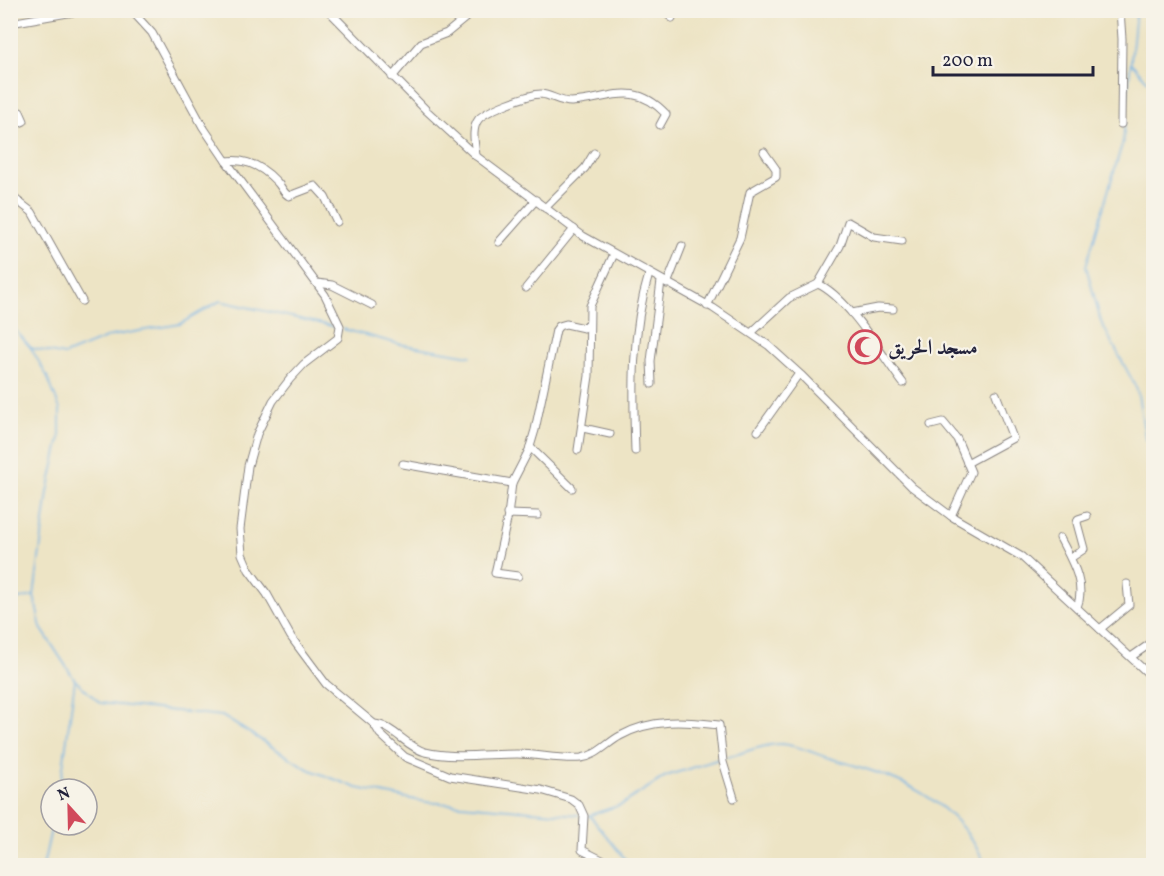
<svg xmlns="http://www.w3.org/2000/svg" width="1164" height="876" viewBox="0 0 1164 876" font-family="Vollkorn,Amiri,serif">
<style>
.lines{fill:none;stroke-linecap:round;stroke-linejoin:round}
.stream{stroke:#72b2e6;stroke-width:1.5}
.minor-casing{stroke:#888380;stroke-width:9}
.minor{stroke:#fff;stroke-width:7}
.labels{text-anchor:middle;stroke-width:4.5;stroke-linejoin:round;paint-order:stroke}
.poi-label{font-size:21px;font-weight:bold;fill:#22223b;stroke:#f7f3e8;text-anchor:start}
</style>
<rect width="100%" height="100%" fill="#f7f3e8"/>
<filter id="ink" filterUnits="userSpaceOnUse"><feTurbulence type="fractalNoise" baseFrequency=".0167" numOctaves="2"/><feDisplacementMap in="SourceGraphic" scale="12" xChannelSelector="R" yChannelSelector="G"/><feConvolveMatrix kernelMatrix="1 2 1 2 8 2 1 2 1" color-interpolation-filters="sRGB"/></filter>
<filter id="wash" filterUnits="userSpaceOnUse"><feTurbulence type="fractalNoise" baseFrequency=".008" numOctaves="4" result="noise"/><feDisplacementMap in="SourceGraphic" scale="24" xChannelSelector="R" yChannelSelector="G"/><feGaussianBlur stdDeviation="1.35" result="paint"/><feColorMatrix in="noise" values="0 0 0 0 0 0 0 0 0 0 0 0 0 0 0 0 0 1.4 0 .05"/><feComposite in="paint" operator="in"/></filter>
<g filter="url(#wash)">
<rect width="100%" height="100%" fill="#ede4c5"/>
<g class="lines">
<!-- stream -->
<g class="stream">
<polyline points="1136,10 1123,141 1086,266 1101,322 1137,389 1145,437 1154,451"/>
<polyline points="1132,64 1154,88"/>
<polyline points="10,324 31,348 47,376 60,409 60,438 48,492 34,596 41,628 75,680 100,703 222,716 308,769 357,788 426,802 579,815"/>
<polyline points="343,329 399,344 471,356"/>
<polyline points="31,348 64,355 111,336 180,324 220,301 336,327"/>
<polyline points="10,601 33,596"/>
<path d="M727 757C743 753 764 744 780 744 795 744 815 754 829 758 897 777 955 796 986 866"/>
<polyline points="60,789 75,680"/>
<polyline points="587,816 621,805 666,776 719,759"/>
<polyline points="590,816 631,866"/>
<polyline points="43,866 52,825"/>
</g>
</g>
</g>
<g filter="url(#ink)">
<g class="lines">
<!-- minor casing -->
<g class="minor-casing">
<g id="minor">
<polyline points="131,10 152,33 203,127 226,161 325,295 340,326 338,338 304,364 290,379 273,401 257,434 248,466 240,529 242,554 249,570 267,594 291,637 326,684 374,724 380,734 405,757 450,776 541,790 571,799 579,805 584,816 582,850 602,860 605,866"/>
<polyline points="328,10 427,111 476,156 583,236 713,308 768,345 801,375 912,487 951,516 1022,557 1154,679"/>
<polyline points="662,10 672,18"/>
<polyline points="1120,10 1122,39 1121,124"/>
<polyline points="10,23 85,10"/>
<polyline points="392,77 421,43 447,33 475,10"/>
<polyline points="10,110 20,112 24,121 10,127"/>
<path d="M476 156C475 144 471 130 478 120 484 111 529 94 541 94 551 95 560 102 571 102 609 100 633 79 666 114L660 125"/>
<path d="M226 161C246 158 263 167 277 182 282 187 283 193 289 196L315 186 325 197 337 222"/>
<polyline points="10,195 32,212 82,301"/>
<polyline points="545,208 585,168 594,153"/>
<polyline points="499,242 536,200"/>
<polyline points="317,283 332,285 372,305"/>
<polyline points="667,284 682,246"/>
<path d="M818 284C848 297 883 357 903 383"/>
<polyline points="526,288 574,229"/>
<polyline points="707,306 740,238 750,192 776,177 776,169 764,152"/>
<polyline points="852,313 878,308 893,309"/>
<polyline points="751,333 789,298 818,284 840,246 848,222 874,237 902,241"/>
<polyline points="652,384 651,361 661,281"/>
<polyline points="931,425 943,422 957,439 971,472 951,516"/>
<polyline points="583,428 610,434"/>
<polyline points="758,431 798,375"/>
<polyline points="530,447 572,488"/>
<polyline points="578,450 589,376 590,306 614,254"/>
<path d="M635 451C633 392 631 332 649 274"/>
<polyline points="967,463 1013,438 996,394"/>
<polyline points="403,464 512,483"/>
<polyline points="507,514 538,515"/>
<path d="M1060 538C1070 558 1087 584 1077 607"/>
<polyline points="1072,557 1084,549 1077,523 1078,519 1087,516"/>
<polyline points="518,576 495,573 508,516 512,483 529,450 535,430 556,330 559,326 566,324 584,328 589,324"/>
<polyline points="1100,629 1129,605 1127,584"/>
<polyline points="1131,657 1154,641"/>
<path d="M374 724C393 725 406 747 425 752 455 759 486 754 517 754 538 754 560 760 581 758 597 756 607 743 620 736 652 718 685 721 719 725L723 762 734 798"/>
</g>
</g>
<!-- minor -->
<use href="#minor" class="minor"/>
</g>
</g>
<!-- icons -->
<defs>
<g id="mosque-ring" transform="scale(1.725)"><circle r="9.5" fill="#f7f3e8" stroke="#d1495b" stroke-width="1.5"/><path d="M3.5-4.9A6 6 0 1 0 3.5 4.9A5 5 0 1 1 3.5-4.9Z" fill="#d1495b"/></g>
</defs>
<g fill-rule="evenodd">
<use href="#mosque-ring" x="865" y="347"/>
</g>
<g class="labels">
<!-- poi labels -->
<g class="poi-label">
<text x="888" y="354">مسجد الحريق</text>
</g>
</g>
<!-- margin -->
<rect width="1164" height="876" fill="none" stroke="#f7f3e8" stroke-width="36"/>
<!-- north arrow -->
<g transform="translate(69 807) rotate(338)"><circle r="28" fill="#f7f3e8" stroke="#a29fa3" stroke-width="1.5"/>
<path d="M0-4.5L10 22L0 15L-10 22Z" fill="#d1495b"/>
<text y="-9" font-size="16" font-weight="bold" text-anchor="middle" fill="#22223b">N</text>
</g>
<!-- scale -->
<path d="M933 66v9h160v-9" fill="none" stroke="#22223b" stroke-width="3"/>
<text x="942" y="66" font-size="18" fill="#22223b" stroke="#f7f3e8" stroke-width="4.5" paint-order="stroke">200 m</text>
</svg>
